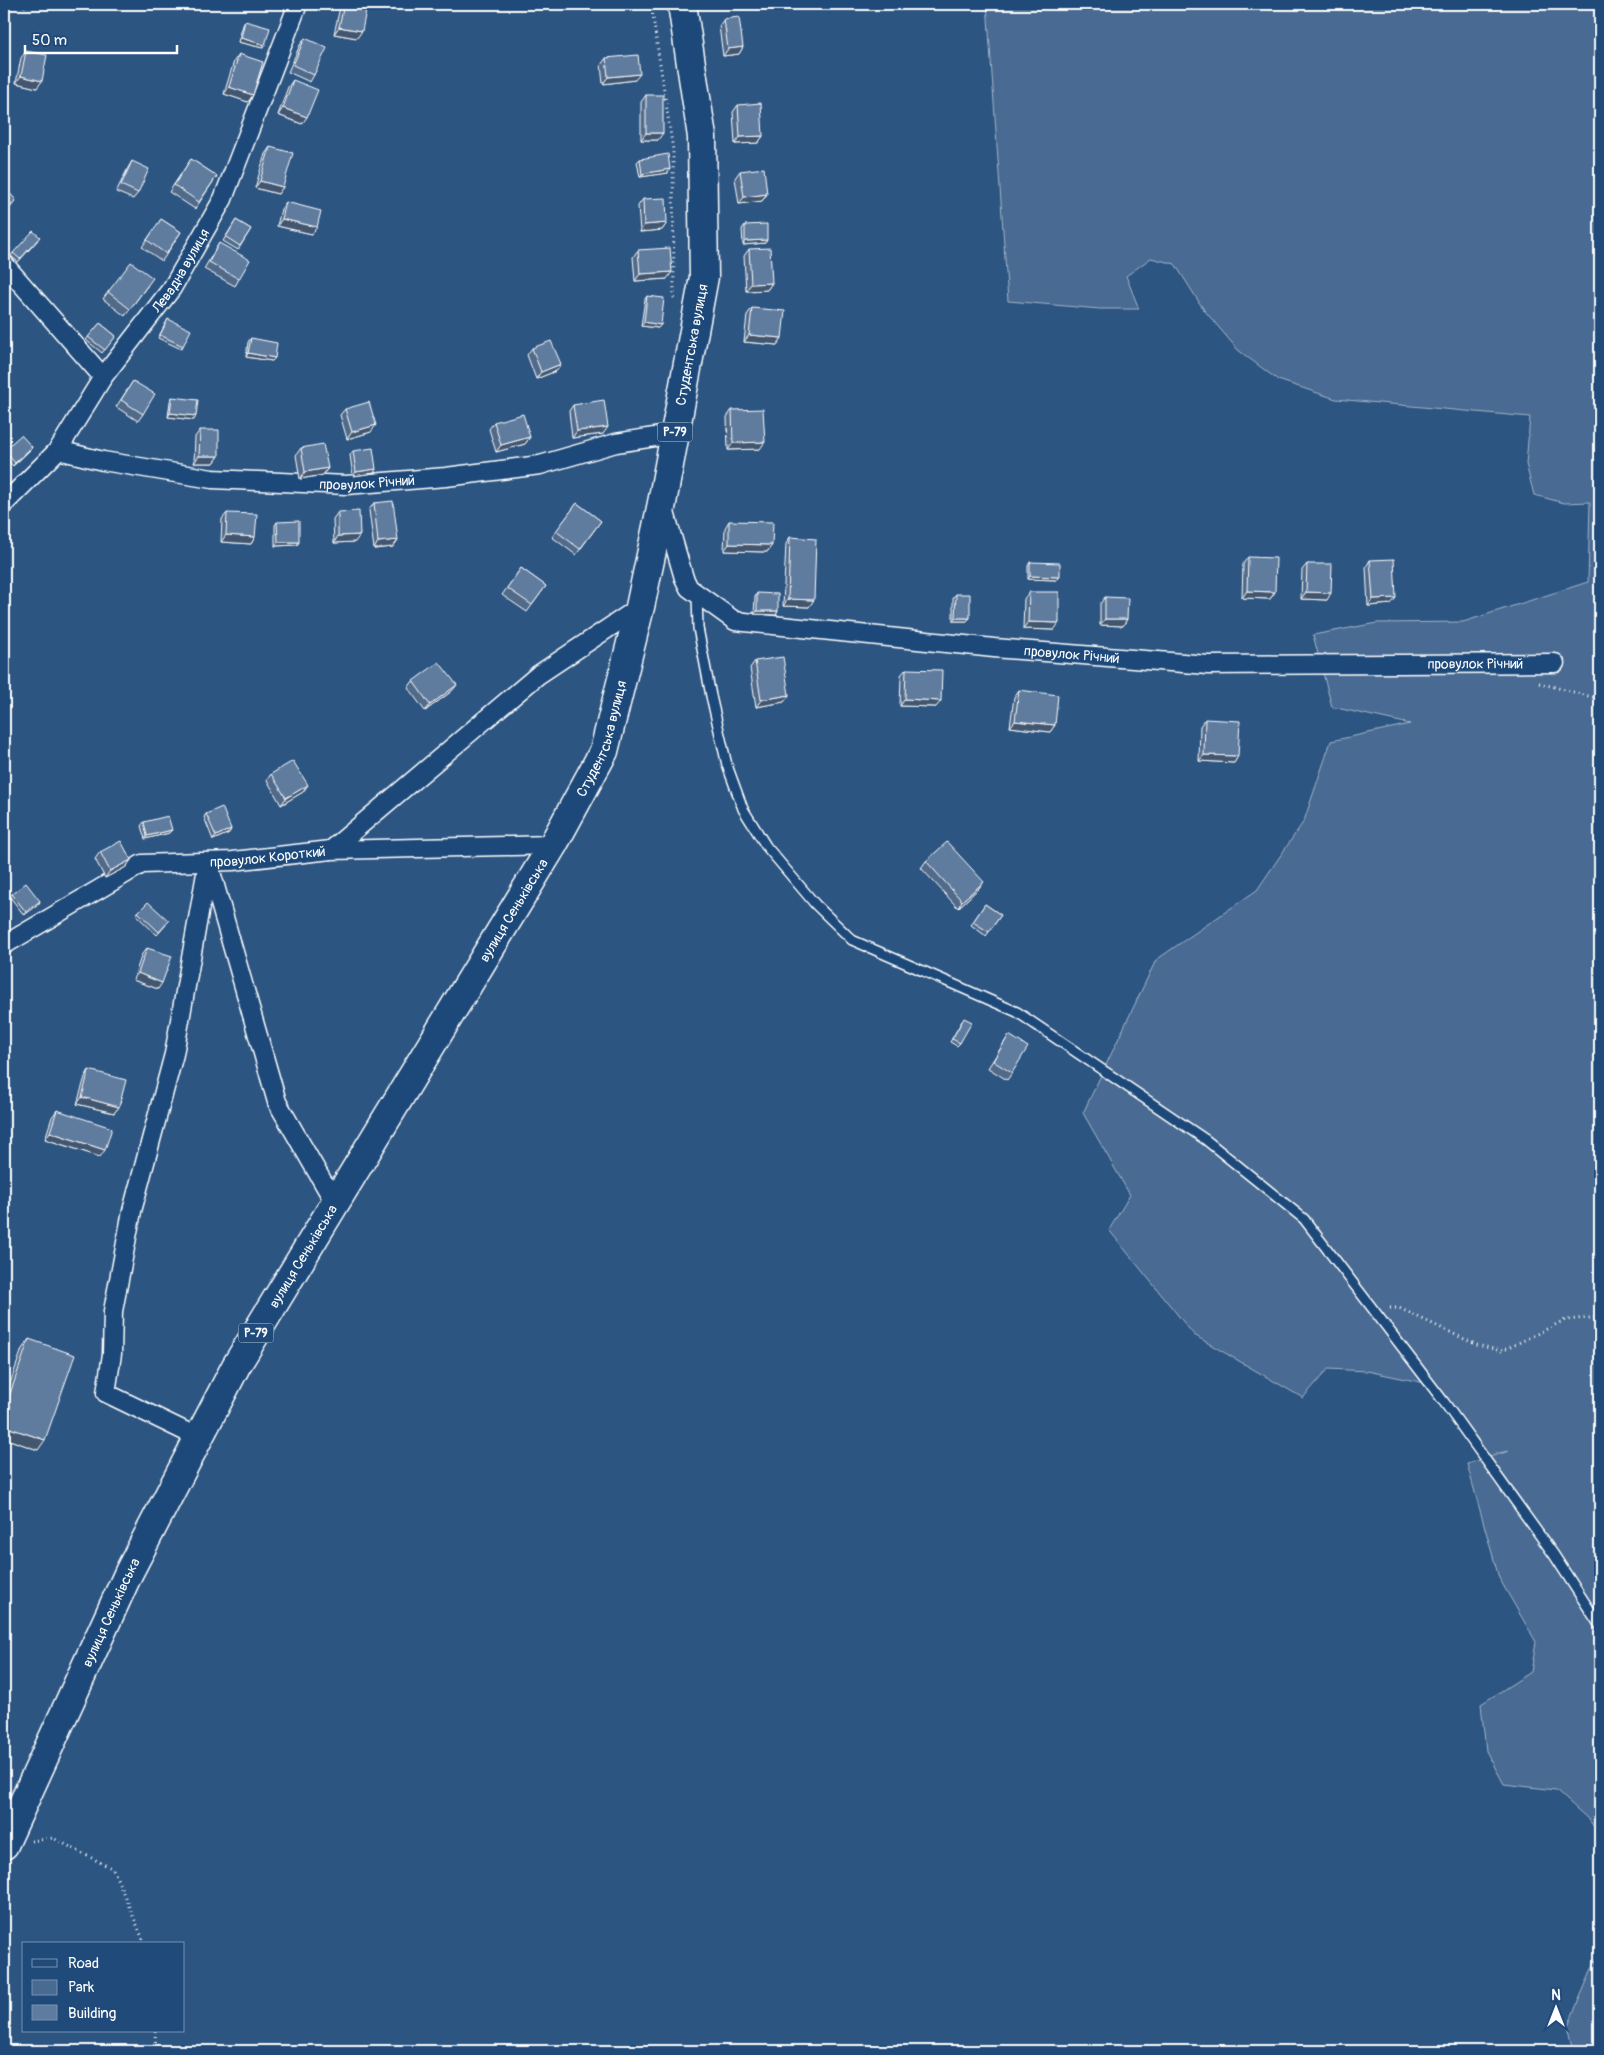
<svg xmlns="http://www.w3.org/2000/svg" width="1604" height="2055" viewBox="0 0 1604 2055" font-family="Pangolin,sans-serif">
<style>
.green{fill:#486b92;stroke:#a4b5c8}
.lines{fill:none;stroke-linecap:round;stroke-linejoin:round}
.lane-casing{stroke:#fff;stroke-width:12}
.street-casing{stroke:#fff;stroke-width:21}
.primary-casing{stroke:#fff;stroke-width:31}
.path{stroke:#fff;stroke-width:3;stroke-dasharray:1 4;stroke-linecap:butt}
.lane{stroke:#1f4a7a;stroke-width:9}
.street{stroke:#1f4a7a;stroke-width:18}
.primary{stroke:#1f4a7a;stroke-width:28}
.wall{fill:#516b89;stroke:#fff}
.shaded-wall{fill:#42576f;stroke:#fff}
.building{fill:#5e7c9f;stroke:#fff}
.labels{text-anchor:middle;stroke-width:4.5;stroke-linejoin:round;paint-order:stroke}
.shield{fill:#1f4a7a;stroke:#bcc9d7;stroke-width:1}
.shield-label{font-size:12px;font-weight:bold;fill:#fff}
.street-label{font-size:14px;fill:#fff;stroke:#1f4a7a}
</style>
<rect width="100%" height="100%" fill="#2c5582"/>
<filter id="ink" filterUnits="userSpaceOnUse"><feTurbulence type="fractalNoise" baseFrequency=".02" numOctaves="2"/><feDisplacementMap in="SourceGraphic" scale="10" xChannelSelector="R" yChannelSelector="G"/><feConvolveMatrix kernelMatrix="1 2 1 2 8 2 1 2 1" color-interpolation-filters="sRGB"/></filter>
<g filter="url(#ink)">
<!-- green -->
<g class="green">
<polygon points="987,4 1600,4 1600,1835 1589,1820 1556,1790 1504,1784 1486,1751 1481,1704 1531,1672 1536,1642 1499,1578 1467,1464 1509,1451 1483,1456 1430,1384 1367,1371 1328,1369 1303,1398 1194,1335 1109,1230 1130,1195 1083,1113 1156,960 1257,890 1304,821 1331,741 1410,724 1332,707 1313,635 1377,623 1463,622 1588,582 1590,502 1564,503 1534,495 1526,464 1530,417 1336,399 1278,380 1238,350 1204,310 1175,264 1151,258 1126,276 1139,309 1100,309 1008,301"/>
<polygon points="1600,1951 1600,2051 1574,2051 1568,2025"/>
</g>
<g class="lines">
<!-- lane casing -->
<g class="lane-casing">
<polyline id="lane" points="697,594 698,628 711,696 727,765 743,809 766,846 815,904 852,940 1017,1012 1206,1140 1304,1219 1444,1402 1554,1555 1600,1626"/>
</g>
<!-- street casing -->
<g class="street-casing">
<g id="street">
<polyline points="4,264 103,377"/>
<path id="s1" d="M58 450 103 461 212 479 346 485 446 477 540 465 616 443 674 434"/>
<path id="s2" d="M4 504 58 450 103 377 172 288 223 199 298 4"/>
<path id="s3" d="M664 509 684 578 689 588 735 621 994 648 1208 665 1555 663"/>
<polyline points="331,850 538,675 640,607"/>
<polyline points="209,865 277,1102 335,1203"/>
<path id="s4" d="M4 945 142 864 233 861 331 850 553 845"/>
<polyline points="199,1438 106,1393 112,1354 113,1311 132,1211 174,1054 208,862"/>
</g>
</g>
<!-- primary casing -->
<g class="primary-casing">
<g id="primary">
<path id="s5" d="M4 1845 129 1572 236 1366 553 845 604 751 640 607 662 503 704 277 702 137 682 4"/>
</g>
</g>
<!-- path -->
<g class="path">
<polyline points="651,4 673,150 674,299"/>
<polyline points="1539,683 1600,699"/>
<polyline points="1390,1308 1399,1308 1477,1345 1502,1351 1565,1320 1600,1317"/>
<polyline points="31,1841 53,1838 113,1869 145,1944"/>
<polyline points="155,2031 156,2051"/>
</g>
<!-- lane -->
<use href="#lane" class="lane"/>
<!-- street -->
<use href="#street" class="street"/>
<!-- primary -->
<use href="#primary" class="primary"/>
</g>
<!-- wall -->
<g class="wall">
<polygon points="19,4 27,4 25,7"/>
<polygon points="342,4 363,4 357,38 334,34 340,7"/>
<polygon points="724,19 743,47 739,54 723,56 719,26"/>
<polygon points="245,21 263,48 238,42 243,25"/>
<polygon points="305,38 314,75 310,82 288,72 300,45"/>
<polygon points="26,51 37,88 16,83 21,58"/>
<polygon points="239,54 253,95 248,102 224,94 234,61"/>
<polygon points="606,58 635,80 603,84 601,65"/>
<polygon points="293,80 302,124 278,115 288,87"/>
<polygon points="646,95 658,140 641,140 641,102"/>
<polygon points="738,105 763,136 758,143 735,144 733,112"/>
<polygon points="270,147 283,187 278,194 255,188 265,154"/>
<polygon points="191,159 217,176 195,209 169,192"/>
<polygon points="640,159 668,173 640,177 637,162"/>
<polygon points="132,161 138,193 133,199 116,192 128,168"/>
<polygon points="740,171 767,194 762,201 739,204 735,178"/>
<polygon points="643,199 667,223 662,230 640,232 638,206"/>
<polygon points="286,202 312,234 277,226 281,209"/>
<polygon points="161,219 181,232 162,261 142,247"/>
<polygon points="236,220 251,229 238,250 223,241"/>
<polygon points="745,225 767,240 765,243 743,245 742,229"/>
<polygon points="38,240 18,262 11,256 13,253"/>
<polygon points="219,243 239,279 235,286 204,269"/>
<polygon points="749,249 772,283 767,290 746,291 744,256"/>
<polygon points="638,250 667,279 635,281 633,257"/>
<polygon points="148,285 125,316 103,299 108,292"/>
<polygon points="647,296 658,328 641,326 645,299"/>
<polygon points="752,308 782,338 777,345 744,342 747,315"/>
<polygon points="168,319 183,346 181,349 158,338"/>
<polygon points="100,323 116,336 102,353 86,340"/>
<polygon points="251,338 272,361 246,357 248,342"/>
<polygon points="532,348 556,371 536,379 527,355"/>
<polygon points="133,381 143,414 138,421 116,407"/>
<polygon points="172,397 194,420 168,417 170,401"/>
<polygon points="573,405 603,434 572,438 569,411"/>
<polygon points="345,409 371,432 347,439 340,415"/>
<polygon points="732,410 760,449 728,450 727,417"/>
<polygon points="494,422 530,437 525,444 496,452 489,429"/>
<polygon points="200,430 219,456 214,463 194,463 195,437"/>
<polygon points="32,447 30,450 13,466 4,456 4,450"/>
<polygon points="301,448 328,468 323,475 300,479 296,455"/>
<polygon points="353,451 374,473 353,476 350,455"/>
<polygon points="374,503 393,547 374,549 369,510"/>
<polygon points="577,503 601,521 576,555 552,537"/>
<polygon points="338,512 355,542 334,543 333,519"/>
<polygon points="227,513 255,537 251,544 221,542 222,519"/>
<polygon points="729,521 772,545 767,552 724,551 725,528"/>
<polygon points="277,522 299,542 297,545 275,546 275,525"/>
<polygon points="790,537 809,607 783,606 786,544"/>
<polygon points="1248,557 1275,592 1270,599 1242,598 1243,564"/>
<polygon points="1370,560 1391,604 1368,606 1366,567"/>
<polygon points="1030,562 1057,580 1028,579 1028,566"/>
<polygon points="1307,564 1327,600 1301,599 1302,570"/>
<polygon points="521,568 546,586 527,612 502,595"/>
<polygon points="1029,592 1054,630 1023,629 1024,599"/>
<polygon points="757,593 778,611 776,615 754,614 755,597"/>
<polygon points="956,594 970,618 967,621 953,621 953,597"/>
<polygon points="1105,597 1127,619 1123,626 1100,625 1100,604"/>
<polygon points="755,661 789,695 784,702 756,707 750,668"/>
<polygon points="906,669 936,707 900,706 901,675"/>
<polygon points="413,681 452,691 425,711 408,688"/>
<polygon points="1019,690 1055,725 1050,732 1010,727 1014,697"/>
<polygon points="1205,719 1238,756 1234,763 1199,761 1200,726"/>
<polygon points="271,774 303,792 281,805 267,780"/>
<polygon points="206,814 231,829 229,833 213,840 204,817"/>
<polygon points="144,822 172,830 169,833 145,839 141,826"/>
<polygon points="100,852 131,860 126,867 105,878 95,859"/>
<polygon points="926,861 979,888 958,908 921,868"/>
<polygon points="12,894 40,901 38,905 24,915 10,897"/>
<polygon points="985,904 1001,915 986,936 971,925"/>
<polygon points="138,912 166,925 157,935 136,915"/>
<polygon points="147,948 158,989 133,980 142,954"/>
<polygon points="962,1021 960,1043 957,1046 950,1042"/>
<polygon points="1009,1035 1012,1073 1007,1080 988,1068"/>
<polygon points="89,1070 119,1107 114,1113 77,1104 85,1077"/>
<polygon points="57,1110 100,1157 45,1139 52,1117"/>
<polygon points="29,1339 38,1450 4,1438 4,1401 22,1349"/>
</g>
<!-- shaded-wall -->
<g class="shaded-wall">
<polygon points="339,27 362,31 357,38 334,34"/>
<polygon points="241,38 265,45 263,48 238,42"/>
<polygon points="743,47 739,54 723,56 728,49"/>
<polygon points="640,74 635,80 603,84 608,77"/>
<polygon points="21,76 42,81 37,88 16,83"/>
<polygon points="229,87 253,95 248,102 224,94"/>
<polygon points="283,108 307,117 302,124 278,115"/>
<polygon points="646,133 663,133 658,140 641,140"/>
<polygon points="763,136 758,143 735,144 740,137"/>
<polygon points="670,169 668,173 640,177 642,174"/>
<polygon points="260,181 283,187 278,194 255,188"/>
<polygon points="767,194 762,201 739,204 744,197"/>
<polygon points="16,200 11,207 4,214 4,212"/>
<polygon points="282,219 317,227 312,234 277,226"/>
<polygon points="667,223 662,230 640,232 644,225"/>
<polygon points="767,240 765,243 743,245 745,241"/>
<polygon points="672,272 667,279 635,281 640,274"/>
<polygon points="772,283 767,290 746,291 751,284"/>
<polygon points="644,322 661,325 658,328 641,326"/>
<polygon points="749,335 782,338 777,345 744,342"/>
<polygon points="248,353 275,358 272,361 246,357"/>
<polygon points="561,364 556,371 536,379 541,372"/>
<polygon points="170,413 196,416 194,420 168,417"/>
<polygon points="376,425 371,432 347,439 352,432"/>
<polygon points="608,427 603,434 572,438 577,431"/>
<polygon points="530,437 525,444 496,452 501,445"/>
<polygon points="765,442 760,449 728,450 733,443"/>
<polygon points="32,447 30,450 13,466 15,463"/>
<polygon points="199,456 219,456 214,463 194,463"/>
<polygon points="328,468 323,475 300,479 305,472"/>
<polygon points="376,469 374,473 353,476 356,472"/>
<polygon points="226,535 255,537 251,544 221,542"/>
<polygon points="360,535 355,542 334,543 338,536"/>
<polygon points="398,540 393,547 374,549 378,542"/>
<polygon points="278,542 299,542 297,545 275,546"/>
<polygon points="729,544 772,545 767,552 724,551"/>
<polygon points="1030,576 1060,577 1057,580 1028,579"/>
<polygon points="1247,591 1275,592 1270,599 1242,598"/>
<polygon points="1306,592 1331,593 1327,600 1301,599"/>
<polygon points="1396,598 1391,604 1368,606 1373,599"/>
<polygon points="788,599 814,600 809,607 783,606"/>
<polygon points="757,611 778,611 776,615 754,614"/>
<polygon points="955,618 970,618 967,621 953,621"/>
<polygon points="1105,619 1127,619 1123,626 1100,625"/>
<polygon points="1028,622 1059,623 1054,630 1023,629"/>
<polygon points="457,685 452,691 425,711 430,705"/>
<polygon points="789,695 784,702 756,707 761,700"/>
<polygon points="905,699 941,701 936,707 900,706"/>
<polygon points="1015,721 1055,725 1050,732 1010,727"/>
<polygon points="1204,755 1238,756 1234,763 1199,761"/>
<polygon points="308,785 303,792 281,805 286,798"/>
<polygon points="231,829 229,833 213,840 216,836"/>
<polygon points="172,830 169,833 145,839 147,836"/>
<polygon points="131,860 126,867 105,878 110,871"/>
<polygon points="984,882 979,888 958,908 962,901"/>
<polygon points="40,901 38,905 24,915 26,912"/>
<polygon points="138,973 162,983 158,989 133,980"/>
<polygon points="82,1097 119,1107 114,1113 77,1104"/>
<polygon points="50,1132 105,1150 100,1157 45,1139"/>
<polygon points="4,1426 45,1440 38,1450 4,1438"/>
</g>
<!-- building -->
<g class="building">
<polygon points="344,4 363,4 367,5 362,31 339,27"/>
<polygon points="739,17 743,47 728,49 724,19"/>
<polygon points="245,21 270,28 265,45 241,38"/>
<polygon points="305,38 327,48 314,75 293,65"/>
<polygon points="26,51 47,55 42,81 21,76"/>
<polygon points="239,54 263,62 253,95 229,87"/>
<polygon points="638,55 640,74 608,77 606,58"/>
<polygon points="293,80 318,90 307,117 283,108"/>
<rect x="646" y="95" width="17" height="38"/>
<polygon points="761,103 763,136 740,137 738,105"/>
<polygon points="270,147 293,153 283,187 260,181"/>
<polygon points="668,154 670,169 642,174 640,159"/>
<polygon points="191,159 217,176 199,202 174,185"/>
<polygon points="132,161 149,169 138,193 121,185"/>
<polygon points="764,168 767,194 744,197 740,171"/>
<polygon points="4,187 16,200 4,212"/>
<polygon points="666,198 667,223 644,225 643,199"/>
<polygon points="286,202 321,211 317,227 282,219"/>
<polygon points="161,219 181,232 166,254 147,240"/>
<polygon points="236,220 251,229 240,246 226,237"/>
<polygon points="767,224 767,240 745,241 745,225"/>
<polygon points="33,231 40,237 20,259 13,253"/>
<polygon points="219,243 250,260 239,279 209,262"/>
<polygon points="670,248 672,272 640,274 638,250"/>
<polygon points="770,248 772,283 751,284 749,249"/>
<polygon points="131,262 153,278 130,309 108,292"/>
<polygon points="647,296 664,298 661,325 644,322"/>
<polygon points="752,308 785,311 782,338 749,335"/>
<polygon points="168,319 191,330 183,346 160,335"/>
<polygon points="100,323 116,336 105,350 88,337"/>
<polygon points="251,338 277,343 275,358 248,353"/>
<polygon points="551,341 561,364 541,372 532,348"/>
<polygon points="133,381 155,394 143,414 121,400"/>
<polygon points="172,397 198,400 196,416 170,413"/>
<polygon points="604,400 608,427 577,431 573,405"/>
<polygon points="369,402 376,425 352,432 345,409"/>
<polygon points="763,409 765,442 733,443 732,410"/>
<polygon points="523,414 530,437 501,445 494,422"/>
<polygon points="200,430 219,430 219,456 199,456"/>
<polygon points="21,435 32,447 15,463 4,450"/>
<polygon points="323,444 328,468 305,472 301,448"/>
<polygon points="373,448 376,469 356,472 353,451"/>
<polygon points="393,501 398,540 378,542 374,503"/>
<polygon points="577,503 601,521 580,549 556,531"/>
<polygon points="359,511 360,535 338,536 338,512"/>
<polygon points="227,513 257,514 255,537 226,535"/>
<polygon points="299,521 299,542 278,542 277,522"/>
<polygon points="729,521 773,522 772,545 729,544"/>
<polygon points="790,537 816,539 814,600 788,599"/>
<polygon points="1248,557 1276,558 1275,592 1247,591"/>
<polygon points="1394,559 1396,598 1373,599 1370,560"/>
<polygon points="1030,562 1060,563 1060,577 1030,576"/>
<polygon points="1307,564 1332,564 1331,593 1306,592"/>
<polygon points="521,568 546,586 532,605 507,588"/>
<polygon points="1029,592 1059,592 1059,623 1028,622"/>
<polygon points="757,593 778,594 778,611 757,611"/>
<polygon points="956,594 970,594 970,618 955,618"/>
<polygon points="1105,597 1128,598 1127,619 1105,619"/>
<polygon points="783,657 789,695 761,700 755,661"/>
<polygon points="439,662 457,685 430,705 413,681"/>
<polygon points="906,669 942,670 941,701 905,699"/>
<polygon points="1019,690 1058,695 1055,725 1015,721"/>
<polygon points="1205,719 1240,721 1238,756 1204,755"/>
<polygon points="293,761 308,785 286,798 271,774"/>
<polygon points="222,807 231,829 216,836 206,814"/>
<polygon points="168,816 172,830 147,836 144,822"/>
<polygon points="121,841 131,860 110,871 100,852"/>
<polygon points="947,842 984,882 962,901 926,861"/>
<polygon points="26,883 40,901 26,912 12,894"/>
<polygon points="148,902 169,921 159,932 138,912"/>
<polygon points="985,904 1001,915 989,932 973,922"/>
<polygon points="147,948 172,956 162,983 138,973"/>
<polygon points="964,1018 972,1022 960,1043 952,1039"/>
<polygon points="1009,1035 1028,1047 1012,1073 993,1061"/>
<polygon points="89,1070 126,1080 119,1107 82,1097"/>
<polygon points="57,1110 112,1128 105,1150 50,1132"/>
<polygon points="29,1339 75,1355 45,1440 4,1426 4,1411"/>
</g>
</g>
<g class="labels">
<!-- shield labels -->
<g class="shield">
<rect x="657.5" y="422.5" width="35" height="19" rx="4"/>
<rect x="238.5" y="1323.5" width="35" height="19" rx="4"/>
</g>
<g class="shield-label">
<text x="675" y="436">Р-79</text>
<text x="256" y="1337">Р-79</text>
</g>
<!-- street labels -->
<g class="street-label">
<text dy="5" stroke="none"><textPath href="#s2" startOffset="294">Левадна вулиця</textPath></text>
<text dy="5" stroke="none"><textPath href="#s5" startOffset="1665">Студентська вулиця</textPath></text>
<text dy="5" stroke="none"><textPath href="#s1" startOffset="312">провулок Річний</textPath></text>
<text dy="5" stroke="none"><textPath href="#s3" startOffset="478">провулок Рiчний</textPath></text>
<text dy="5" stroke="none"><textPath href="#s3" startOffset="882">провулок Рiчний</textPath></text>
<text dy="5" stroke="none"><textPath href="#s5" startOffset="1260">Студентська вулиця</textPath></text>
<text dy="5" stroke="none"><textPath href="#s4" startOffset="286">провулок Короткий</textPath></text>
<text dy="5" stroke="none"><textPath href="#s5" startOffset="1066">вулиця Сенькiвська</textPath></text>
<text dy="5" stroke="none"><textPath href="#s5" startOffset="661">вулиця Сенькiвська</textPath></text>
<text dy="5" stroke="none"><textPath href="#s5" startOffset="256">вулиця Сенькiвська</textPath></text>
</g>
</g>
<!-- margin -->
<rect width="1604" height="2055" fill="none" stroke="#1f4a7a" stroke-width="20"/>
<rect x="10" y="10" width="1584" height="2035" fill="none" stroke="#fff" stroke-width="2" filter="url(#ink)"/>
<!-- legend -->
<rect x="22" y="1942" width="162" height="90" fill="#1f4a7a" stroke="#7992af"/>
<rect x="32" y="1959" width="25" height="8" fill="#1f4a7a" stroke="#7992af"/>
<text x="68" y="1968" font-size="15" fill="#ffffff">Road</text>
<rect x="32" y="1980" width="25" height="15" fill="#486b92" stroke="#7992af"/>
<text x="68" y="1992" font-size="15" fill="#ffffff">Park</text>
<rect x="32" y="2005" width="25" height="15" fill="#5e7c9f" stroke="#7992af"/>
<text x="68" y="2018" font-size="15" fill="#ffffff">Building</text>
<!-- north arrow -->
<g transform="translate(1556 2008)" stroke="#1f4a7a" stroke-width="4" paint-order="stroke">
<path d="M0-4L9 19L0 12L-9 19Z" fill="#ffffff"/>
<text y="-8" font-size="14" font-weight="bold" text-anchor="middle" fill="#ffffff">N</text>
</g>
<!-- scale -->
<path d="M25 45v8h152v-8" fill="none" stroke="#ffffff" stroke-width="2.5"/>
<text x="32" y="45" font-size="15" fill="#ffffff" stroke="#1f4a7a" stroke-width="4" paint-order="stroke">50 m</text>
</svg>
